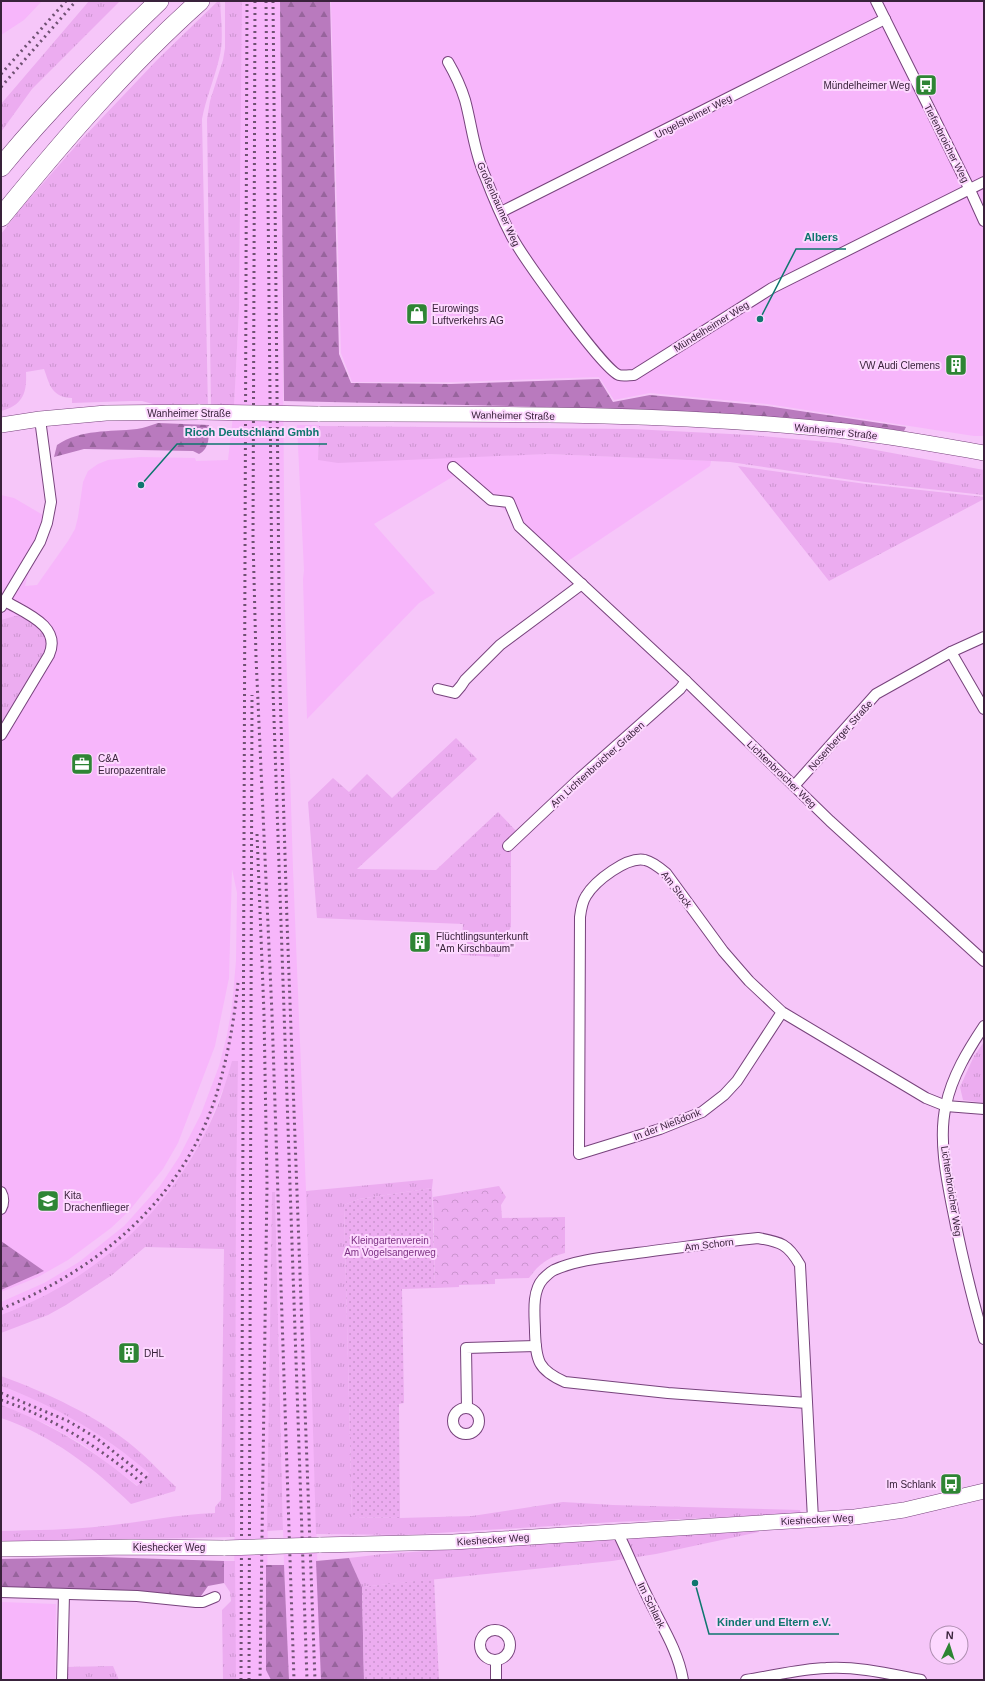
<svg xmlns="http://www.w3.org/2000/svg" width="985" height="1681" viewBox="0 0 985 1681" font-family="Arial,sans-serif">
<style>
.built{fill:#f7b6fb}
.grass{fill:url(#grass-tufts)}
.forest{fill:url(#forest-firs)}
.park{fill:url(#park-crowns)}
.garden{fill:url(#garden-dots)}
.lines{fill:none;stroke-linecap:round;stroke-linejoin:round}
.street-casing{stroke:#77437c;stroke-width:12}
.secondary-casing{stroke:#77437c;stroke-width:16}
.highway-casing{stroke:#77437c;stroke-width:20}
.street{stroke:#fff;stroke-width:10}
.secondary{stroke:#fff;stroke-width:15}
.highway{stroke:#fff;stroke-width:19}
.rail{stroke:#6f5172;stroke-width:3;stroke-dasharray:2 4;stroke-linecap:butt}
.secondary-bridge-casing{stroke:#77437c;stroke-width:16;stroke-linecap:butt}
.secondary-bridge{stroke:#fff;stroke-width:15}
.labels{text-anchor:middle;stroke-width:4;stroke-linejoin:round;paint-order:stroke}
.poi-label{font-size:10px;fill:#39223b;stroke:#fdd8ff;text-anchor:start}
.street-label{font-size:10px;fill:#39223b;stroke:#fdd8ff}
.park-label{font-size:10px;fill:#7d3184;stroke:#fdd8ff}
.leader{fill:none;stroke:#0f766e;stroke-width:1.5}
.callout-dot{fill:#0f766e;stroke:#fdd8ff;stroke-width:1.5}
.callout-label{font-size:11px;text-anchor:middle;font-weight:bold;fill:#0f766e;stroke:#fdd8ff;stroke-width:4;stroke-linejoin:round;paint-order:stroke}
</style>
<defs>
<pattern id="grass-tufts" width="24" height="20" patternUnits="userSpaceOnUse"><rect width="24" height="20" fill="#ecacf0"/><path d="M3 7l-1-3M5 7V3M7 7l1-3M15 17l-1-3M17 17v-4M19 17l1-3" fill="none" stroke="#cb94cf"/></pattern>
<pattern id="forest-firs" width="22" height="20" patternUnits="userSpaceOnUse"><rect width="22" height="20" fill="#b97abe"/><path d="M5 1l3.5 6h-7zM16 11l3.5 6h-7z" fill="#97649c"/></pattern>
<pattern id="park-crowns" width="20" height="18" patternUnits="userSpaceOnUse"><rect width="20" height="18" fill="#ecacf0"/><path d="M2 6a3 3 0 1 1 6 0M12 15a3 3 0 1 1 6 0" fill="none" stroke="#cb94cf"/></pattern>
<pattern id="garden-dots" width="8" height="8" patternUnits="userSpaceOnUse"><rect width="8" height="8" fill="#ecacf0"/><path d="M2 2h.1M6 6h.1" fill="none" stroke="#cb94cf" stroke-width="1.8" stroke-linecap="round"/></pattern>
</defs>
<rect width="100%" height="100%" fill="#f6c6f9"/>
<!-- built -->
<g class="built">
<polygon points="1,1 42,1 24,20 1,35"/>
<polygon points="242,1 280,1 285,611 293,869 306,1191 321,1680 289,1680 284,1565 275,1192 272,1192 266,1670 271,1680 236,1680 234,1625 236,1194 223,1089 206,1132 184,1171 165,1198 139,1227 110,1254 79,1277 35,1302 1,1315 1,1302 44,1283 79,1262 124,1226 160,1186 179,1157 201,1114 219,1066 227,1035 232,1006 236,961 237,893 232,869 229,978 215,1046 178,1143 163,1169 129,1211 111,1228 68,1260 38,1277 1,1292 1,495 14,498 43,515 25,586 37,585 68,541 75,529 78,517 83,482 88,471 98,464 108,460 141,457 195,458 196,461 228,460 234,407 239,309"/>
<polygon points="331,1 984,1 984,436 974,436 767,404 650,393 614,400 599,377 452,382 352,382 341,353"/>
<polygon points="297,425 319,425 318,460 547,454 711,461 710,466 565,563 464,475 454,476 374,524 435,593 419,603 307,719 303,579 304,570"/>
<polygon points="1,1386 42,1402 85,1425 133,1459 150,1473 147,1478 138,1486 82,1444 48,1425 1,1405"/>
<polygon points="1,1602 56,1604 55,1680 1,1680"/>
</g>
<!-- grass -->
<g class="grass">
<polygon points="89,1 120,1 32,89 1,132 1,104"/>
<path d="M218 1H220C221 20 224 41 219 59 214 80 206 98 202 119L208 408 160 406 142 401H131L72 403V398C52 397 50 386 44 369L26 372C27 393 23 405 1 411V234L23 206 81 140 158 59Z"/>
<polygon points="225,1 242,1 239,309 234,407 211,408 207,119 210,101 223,60 225,48"/>
<polygon points="319,426 632,429 750,435 838,443 984,470 984,495 865,482 730,462 711,461 547,454 338,463 318,460"/>
<polygon points="738,466 866,484 984,497 984,499 829,581"/>
<path d="M15 616C39 618 48 633 45 656L1 727V620Z"/>
<polygon points="456,738 477,759 357,869 436,870 498,812 518,833 511,849 511,926 499,957 461,955 463,924 317,918 308,802 333,778 349,792 367,774 392,798"/>
<polygon points="984,1042 984,1103 963,1100 960,1087 974,1056"/>
<path d="M232 1061H238L236 1194 235 1537 1 1542V1531C36 1530 71 1530 105 1526 142 1522 178 1514 215 1513V1507L221 1500 224 1249 145 1247 112 1275 66 1305 48 1315 1 1333V1315C99 1278 173 1209 215 1112 222 1096 227 1078 232 1061Z"/>
<polygon points="433,1179 432,1188 359,1199 344,1205 352,1517 400,1518 472,1516 563,1502 613,1505 800,1510 801,1514 615,1522 406,1535 316,1534 306,1191"/>
<polygon points="272,1192 275,1192 283,1530 267,1531"/>
<path d="M1 1376C47 1393 96 1415 134 1447 149 1459 162 1474 176 1487L175 1491 131 1504C93 1467 51 1435 1 1418V1405C54 1425 93 1450 137 1486L147 1478 149 1473C105 1435 56 1406 1 1386Z"/>
<polygon points="760,1529 759,1532 656,1554 612,1561 362,1587 349,1558 383,1554"/>
<polygon points="224,1561 235,1561 236,1680 223,1680 222,1610 231,1601 230,1592 224,1583"/>
<polygon points="113,1666 119,1680 64,1680 64,1667"/>
</g>
<!-- forest -->
<g class="forest">
<polygon points="280,1 330,1 339,354 351,383 451,384 599,379 613,402 650,395 767,406 906,427 904,431 763,416 513,406 284,401"/>
<path d="M158 423 209 425C209 435 210 449 199 454L193 451 84 449 54 457 57 445C81 429 109 432 137 429 144 428 151 425 158 423Z"/>
<polygon points="1,1241 44,1271 1,1290"/>
<polygon points="101,1557 224,1561 224,1583 208,1586 201,1596 195,1599 1,1590 1,1559"/>
<polygon points="349,1558 362,1587 364,1680 321,1680 316,1561"/>
<polygon points="266,1565 284,1565 289,1680 271,1680 266,1670"/>
</g>
<!-- park -->
<path class="park" d="M499 1186 506 1197 501 1205 502 1218 565 1217V1253C548 1257 538 1265 529 1278L495 1279V1284L459 1285V1287L435 1288 433 1197Z"/>
<!-- garden -->
<g class="garden">
<polygon points="432,1188 435,1288 402,1289 404,1403 399,1404 400,1518 352,1517 344,1205 359,1199"/>
<polygon points="434,1579 439,1680 364,1680 362,1587"/>
</g>
<g class="lines">
<!-- street casing -->
<g class="street-casing">
<g id="street">
<polyline points="876,1 970,190 984,221"/>
<path d="M448 62C455 74 461 87 465 100 472 126 474 152 485 176 493 197 502 218 512 237 523 257 603 370 619 375 623 376 630 375 634 375L772 288 984 182"/>
<polyline points="501,212 885,19"/>
<polyline points="453,467 491,500 509,502 519,526 686,681 830,821 984,961"/>
<polyline points="1,607 40,542 47,523 51,502 40,419"/>
<polyline points="951,652 984,709"/>
<polyline points="438,689 455,693 461,686 465,680 500,645 582,584"/>
<path d="M1 735 49 655C62 626 25 613 5 601"/>
<polyline points="794,786 876,694 951,652 984,637"/>
<polyline points="508,846 580,778 680,689 686,681"/>
<path d="M782 1012 737 1081 724 1095 702 1112 660 1129 579 1154 580 917C581 909 582 902 586 896 595 881 627 856 645 860 653 862 660 868 666 873L723 951 749 981 782 1012 926 1098 946 1106 984 1109"/>
<path d="M984 1026C968 1050 952 1076 946 1105 937 1142 949 1190 956 1226 964 1264 973 1302 984 1339"/>
<path d="M1 1192C4 1197 4 1204 1 1209"/>
<path d="M807 1403 668 1393 565 1382C538 1370 536 1361 535 1332 535 1317 531 1292 543 1279 546 1276 550 1272 554 1270 579 1259 610 1257 637 1253 678 1248 718 1242 758 1238 781 1242 788 1244 800 1265L813 1519"/>
<circle cx="466" cy="1421" r="13"/>
<polyline points="467,1408 466,1348 536,1346"/>
<path d="M617 1531C628 1553 637 1576 648 1598 661 1625 678 1650 683 1680"/>
<polyline points="1,1592 137,1596 196,1602 203,1602 215,1597"/>
<circle cx="495" cy="1645" r="15"/>
<polyline points="496,1660 496,1680"/>
<polyline points="62,1680 64,1594"/>
<path d="M746 1680C773 1676 799 1669 826 1668 858 1666 890 1674 921 1680"/>
</g>
</g>
<!-- secondary casing -->
<g class="secondary-casing">
<g id="secondary">
<path d="M318 414C493 414 670 412 845 431 891 436 938 445 984 453"/>
<polyline points="1,425 40,419 106,413 200,412"/>
<polyline points="319,1545 453,1542 855,1517 904,1510 984,1491"/>
<polyline points="1,1549 132,1547 225,1548"/>
</g>
</g>
<!-- highway casing -->
<g class="highway-casing">
<g id="highway">
<path d="M1 167C49 108 104 54 159 1"/>
<path d="M1 217C63 141 127 66 200 1"/>
</g>
</g>
<!-- street -->
<use href="#street" class="street"/>
<!-- secondary -->
<use href="#secondary" class="secondary"/>
<!-- highway -->
<use href="#highway" class="highway"/>
<!-- rail -->
<g class="rail">
<polyline points="255,1 253,539 256,657 272,1014 294,1680"/>
<polyline points="266,1 273,690 307,1680"/>
<polyline points="273,1 280,689 287,921 315,1680"/>
<polyline points="1,74 66,1"/>
<polyline points="1,87 76,1"/>
<polyline points="257,834 264,1014 267,1184 260,1680"/>
<path d="M1 1309C98 1270 181 1200 215 1099 227 1061 234 1022 238 983"/>
<polyline points="1,1393 68,1421 95,1437 147,1478"/>
<path d="M1 1400C54 1418 100 1448 142 1483"/>
<polyline points="241,1680 247,1"/>
<polyline points="249,1680 252,695"/>
</g>
<!-- secondary-bridge casing -->
<g class="secondary-bridge-casing">
<g id="secondary-bridge">
<polyline points="200,412 318,414"/>
<polyline points="225,1548 319,1545"/>
</g>
</g>
<!-- secondary-bridge -->
<use href="#secondary-bridge" class="secondary-bridge"/>
</g>
<!-- icons -->
<defs>
<g id="bus-square" transform="scale(1.15)"><rect x="-9" y="-9" width="18" height="18" rx="4" fill="#2e8534" stroke="#fdd8ff"/><path d="M-5-6H5V4H4V6H2V4H-2V6H-4V4H-5ZM-3.5-4V0h7V-4ZM-3.5 1.2v1.5H-2V1.2ZM2 1.2v1.5H3.5V1.2Z" fill="#fff"/></g>
<g id="shop-square" transform="scale(1.15)"><rect x="-9" y="-9" width="18" height="18" rx="4" fill="#2e8534" stroke="#fdd8ff"/><path d="M-5-2.5h2.3a2.7 3.5 0 0 1 5.4 0H5L5.5 6h-11ZM-1.5-2.5h3a1.5 2.3 0 0 0-3 0Z" fill="#fff"/></g>
<g id="building-square" transform="scale(1.15)"><rect x="-9" y="-9" width="18" height="18" rx="4" fill="#2e8534" stroke="#fdd8ff"/><path d="M-4-6H4V6H1V3H-1V6H-4ZM-2.5-4.3h1.7v1.8h-1.7ZM.8-4.3h1.7v1.8H.8ZM-2.5-1h1.7V.8h-1.7ZM.8-1h1.7V.8H.8Z" fill="#fff"/></g>
<g id="office-square" transform="scale(1.15)"><rect x="-9" y="-9" width="18" height="18" rx="4" fill="#2e8534" stroke="#fdd8ff"/><path d="M-6-3h4V-5.5h4V-3h4V5H-6ZM-1-4.5V-3h2v-1.5ZM-6 0V1H6V0Z" fill="#fff"/></g>
<g id="school-square" transform="scale(1.15)"><rect x="-9" y="-9" width="18" height="18" rx="4" fill="#2e8534" stroke="#fdd8ff"/><path d="M0-5L7-2L0 1L-7-2ZM-4 1L0 2.5L4 1V4Q0 6-4 4Z" fill="#fff"/></g>
</defs>
<g fill-rule="evenodd">
<use href="#bus-square" x="926" y="85"/>
<use href="#shop-square" x="417" y="314"/>
<use href="#building-square" x="956" y="365"/>
<use href="#office-square" x="82" y="764"/>
<use href="#building-square" x="420" y="942"/>
<use href="#school-square" x="48" y="1201"/>
<use href="#building-square" x="129" y="1353"/>
<use href="#bus-square" x="951" y="1484"/>
</g>
<g class="labels">
<!-- poi labels -->
<g class="poi-label">
<text x="910" y="89" text-anchor="end">Mündelheimer Weg</text>
<text x="432" y="312">Eurowings<tspan x="432" dy="12">Luftverkehrs AG</tspan></text>
<text x="940" y="369" text-anchor="end">VW Audi Clemens</text>
<text x="98" y="762">C&amp;A<tspan x="98" dy="12">Europazentrale</tspan></text>
<text x="436" y="940">Flüchtlingsunterkunft<tspan x="436" dy="12">"Am Kirschbaum"</tspan></text>
<text x="64" y="1199">Kita<tspan x="64" dy="12">Drachenflieger</tspan></text>
<text x="144" y="1357">DHL</text>
<text x="936" y="1488" text-anchor="end">Im Schlank</text>
</g>
<!-- street labels -->
<g class="street-label">
<text transform="translate(693 116) rotate(-27)" y="4">Ungelsheimer Weg</text>
<text transform="translate(947 143) rotate(63)" y="4">Tiefenbroicher Weg</text>
<text transform="translate(499 204) rotate(66)" y="4">Großenbaumer Weg</text>
<text transform="translate(711 326) rotate(-32)" y="4">Mündelheimer Weg</text>
<text x="189" y="417">Wanheimer Straße</text>
<text transform="translate(513 415) rotate(1)" y="4">Wanheimer Straße</text>
<text transform="translate(836 431) rotate(6)" y="4">Wanheimer Straße</text>
<text transform="translate(840 735) rotate(-48)" y="4">Nosenberger Straße</text>
<text transform="translate(597 764) rotate(-42)" y="4">Am Lichtenbroicher Graben</text>
<text transform="translate(782 774) rotate(44)" y="4">Lichtenbroicher Weg</text>
<text transform="translate(677 889) rotate(52)" y="4">Am Stock</text>
<text transform="translate(667 1124) rotate(-21)" y="4">In der Nießdonk</text>
<text transform="translate(952 1191) rotate(81)" y="4">Lichtenbroicher Weg</text>
<text transform="translate(709 1244) rotate(-7)" y="4">Am Schorn</text>
<text transform="translate(817 1519) rotate(-3)" y="4">Kieshecker Weg</text>
<text transform="translate(493 1539) rotate(-4)" y="4">Kieshecker Weg</text>
<text x="169" y="1551">Kieshecker Weg</text>
<text transform="translate(652 1605) rotate(64)" y="4">Im Schlank</text>
</g>
<!-- park labels -->
<g class="park-label">
<text x="390" y="1244">Kleingartenverein<tspan x="390" dy="12">Am Vogelsangerweg</tspan></text>
</g>
</g>
<!-- callouts -->
<path class="leader" d="M760 319L796 249H846M141 485L177 444H327M695 1583L709 1634H839"/>
<g class="callout-dot">
<circle cx="760" cy="319" r="4"/>
<circle cx="141" cy="485" r="4"/>
<circle cx="695" cy="1583" r="4"/>
</g>
<g class="callout-label">
<text x="821" y="241">Albers</text>
<text x="252" y="436">Ricoh Deutschland Gmbh</text>
<text x="774" y="1626">Kinder und Eltern e.V.</text>
</g>
<!-- border -->
<rect width="985" height="1681" fill="none" stroke="#39223b" stroke-width="4"/>
<!-- north arrow -->
<g transform="translate(949 1645) rotate(4)"><circle r="19" fill="#fdd8ff" stroke="#af8fb1"/>
<path d="M0-3L7 15L0 10L-7 15Z" fill="#2e8534"/>
<text y="-6" font-size="11" font-weight="bold" text-anchor="middle" fill="#39223b">N</text>
</g>
</svg>
